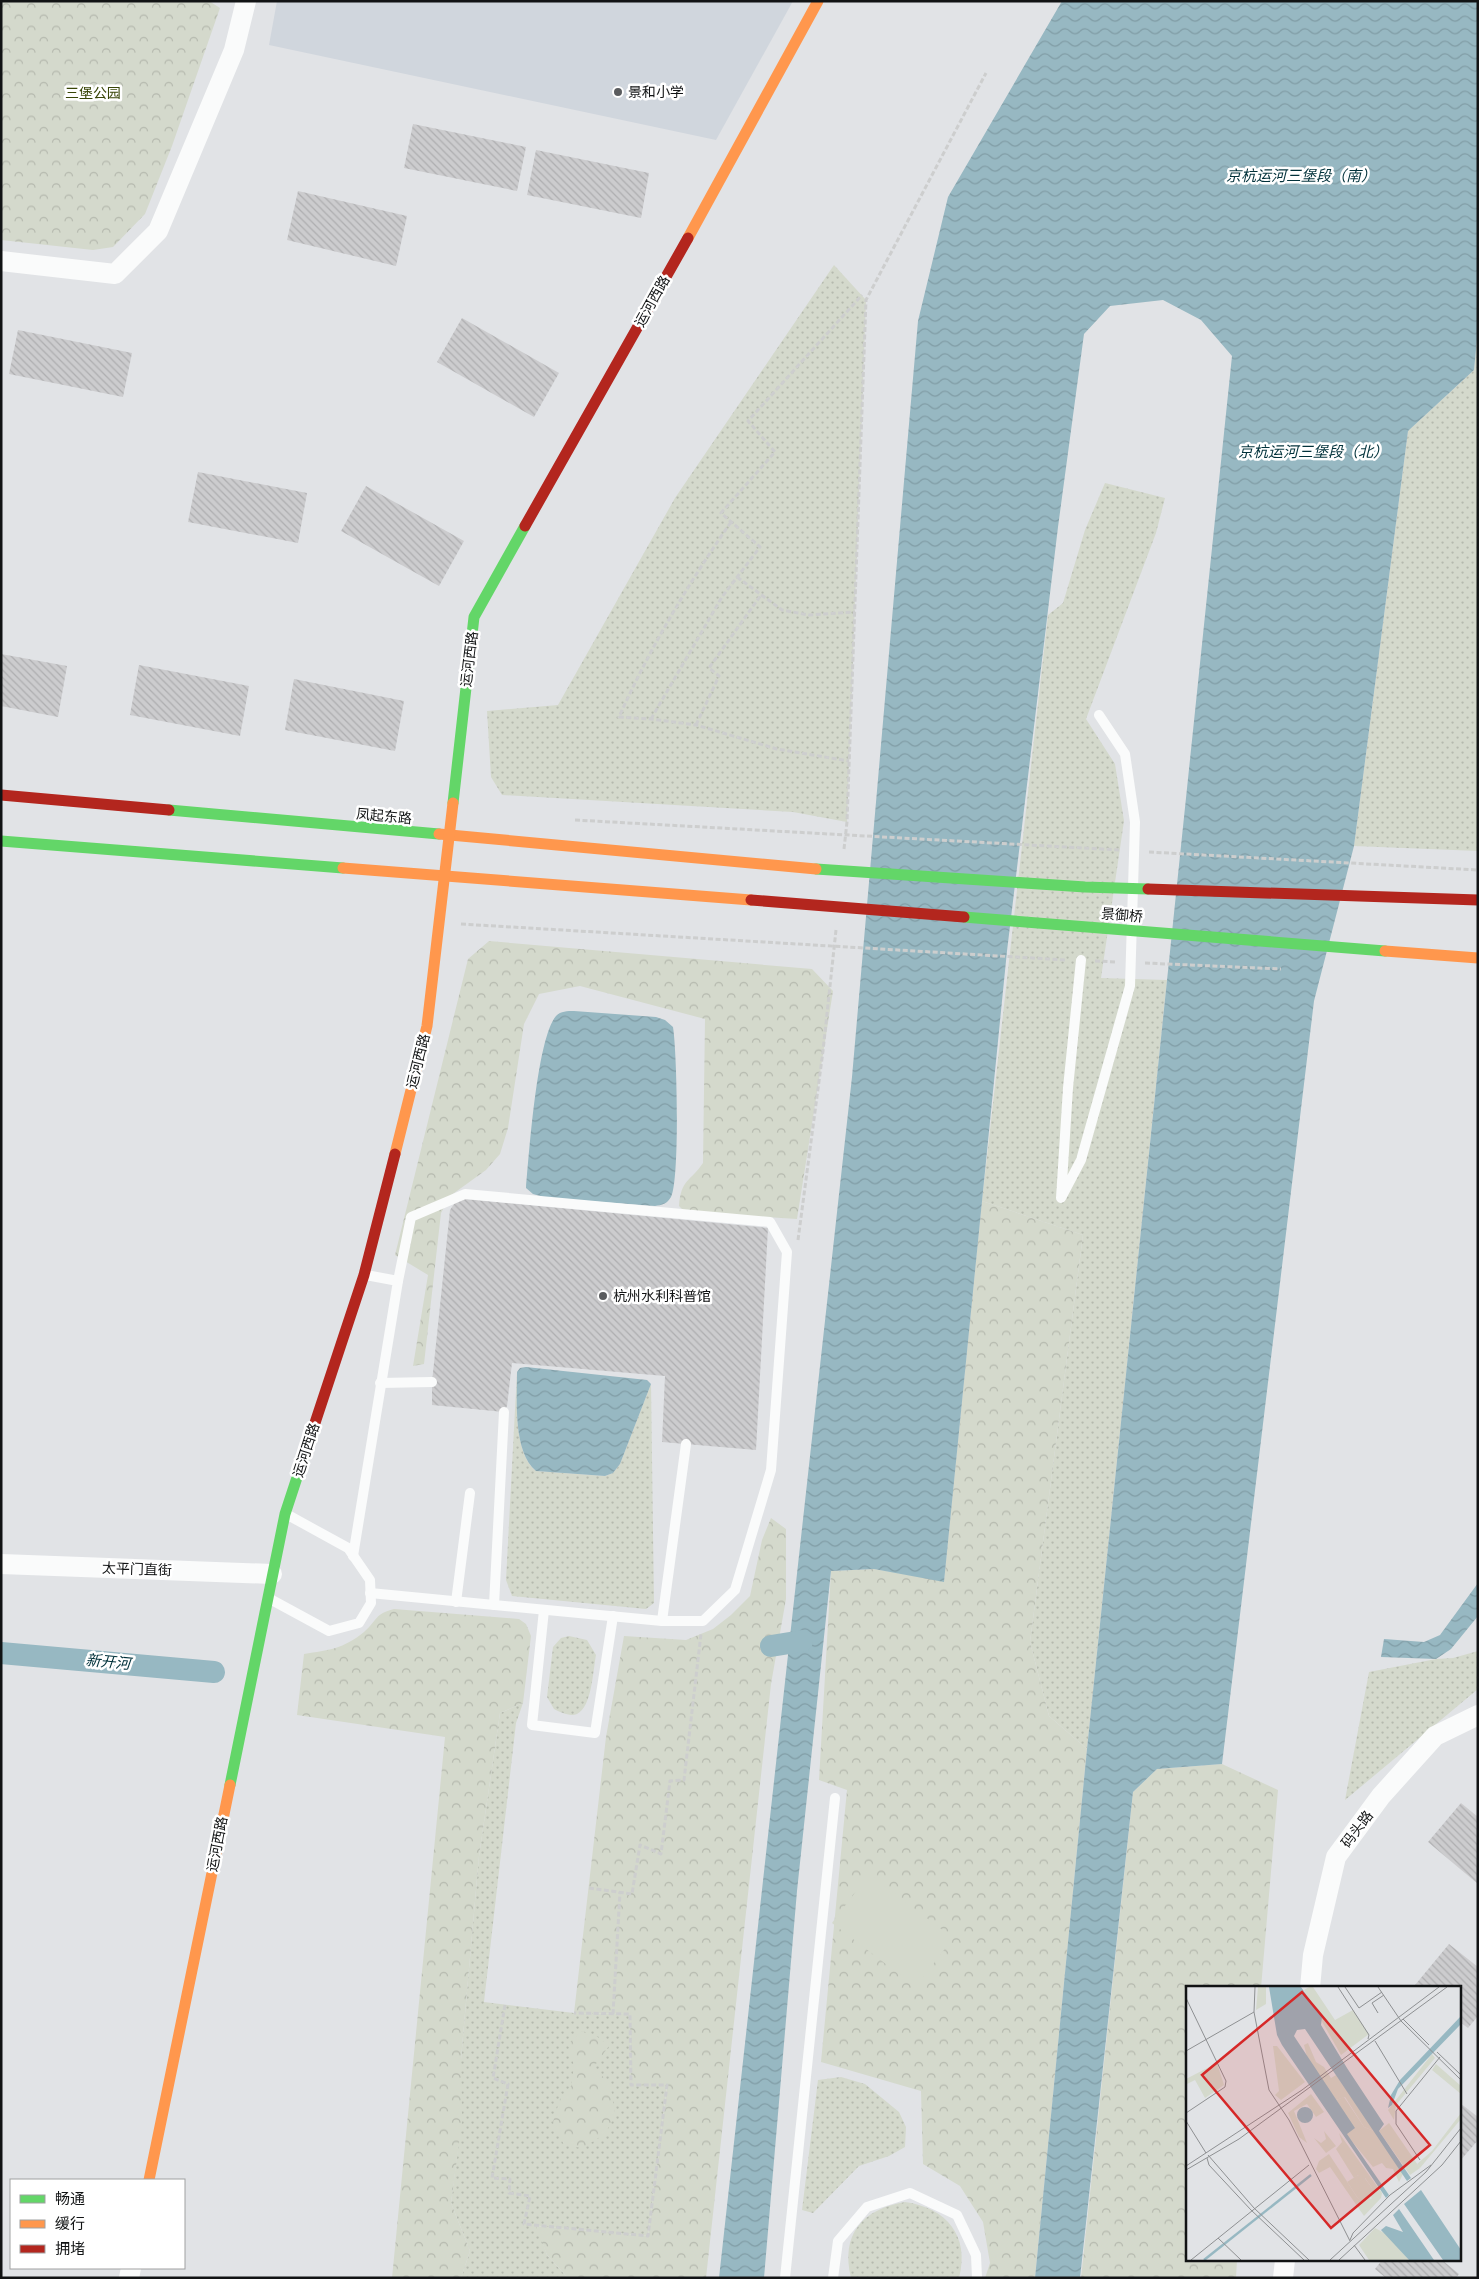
<svg xmlns="http://www.w3.org/2000/svg" width="1479" height="2279" viewBox="0 0 1479 2279" font-family="'Roboto Condensed','Noto Sans SC',sans-serif">
<style>
.built{fill:#d0d6dd}
.grass{fill:url(#grass-dots)}
.forest{fill:url(#forest-crowns)}
.garden{fill:#d4d9cc}
.water{fill:url(#water-waves)}
.lines{fill:none;stroke-linecap:round;stroke-linejoin:round}
.canal{stroke:#97b8c2;stroke-width:22}
.building{fill:url(#building-back-hatch)}
.path{stroke:#cdcece;stroke-width:3;stroke-dasharray:5 2.5;stroke-linecap:butt}
.lane{stroke:#fafbfb;stroke-width:10}
.street{stroke:#fafbfb;stroke-width:20}
.fast{stroke:#63d668;stroke-width:11}
.slow{stroke:#ff974d;stroke-width:11}
.jam{stroke:#b3261e;stroke-width:11}
.poi-dot{fill:#5a5c5e;stroke:#fff;stroke-width:2}
.labels{text-anchor:middle;stroke-width:5;stroke-linejoin:round;paint-order:stroke}
.poi-label{font-size:14px;fill:#111314;stroke:#fff;text-anchor:start}
.park-label{font-size:14px;fill:#394607;stroke:#fff}
.street-label{font-size:14px;fill:#111314;stroke:#fff}
.water-label{font-size:15px;font-style:italic;fill:#01313a;stroke:#fff}
.inset-river{fill:none;stroke:#97b8c2;stroke-width:2.5}
.inset-road{fill:none;stroke:#8e9092;stroke-width:1}
.view{fill:#d62828;fill-opacity:0.15;stroke:#d62828;stroke-width:2.5}
.inset-edge{fill:none;stroke:#111314;stroke-width:2.5}
</style>
<defs>
<pattern id="grass-dots" width="8" height="8" patternUnits="userSpaceOnUse" patternTransform="scale(1.25)"><rect width="8" height="8" fill="#d4d9cc"/><path d="M2 2h.1M6 6h.1" fill="none" stroke="#b5b9ae" stroke-width="1.8" stroke-linecap="round"/></pattern>
<pattern id="forest-crowns" width="20" height="18" patternUnits="userSpaceOnUse" patternTransform="scale(1.25)"><rect width="20" height="18" fill="#d4d9cc"/><path d="M2 6a3 3 0 1 1 6 0M12 15a3 3 0 1 1 6 0" fill="none" stroke="#b5b9ae"/></pattern>
<pattern id="water-waves" width="16" height="10" patternUnits="userSpaceOnUse" patternTransform="scale(1.25)"><rect width="16" height="10" fill="#97b8c2"/><path d="M0 5q4-4 8 0t8 0" fill="none" stroke="#819da6"/></pattern>
<pattern id="building-back-hatch" width="6" height="6" patternUnits="userSpaceOnUse" patternTransform="scale(1.25)"><rect width="6" height="6" fill="#ccccce"/><path d="M-1 5l2 2M0 0l6 6M5-1l2 2" fill="none" stroke="#aeaeb0"/></pattern>
</defs>
<rect width="100%" height="100%" fill="#e1e3e6"/>
<!-- built -->
<polygon class="built" points="277,1 793,1 716,140 269,45"/>
<!-- grass -->
<g class="grass">
<polygon points="834,265 866,300 847,822 793,812 502,795 491,777 487,711 558,705 675,498"/>
<polygon points="1478,329 1478,851 1354,846 1408,431 1474,370"/>
<polygon points="1105,483 1165,498 1156,533 1086,719 1115,764 1124,821 1101,978 1167,980 1087,1749 1049,1716 1030,1642 1083,1235 982,1201 1048,615 1063,603 1085,530"/>
<path d="M517 1372C517 1401 513 1452 536 1471L605 1476 613 1473 620 1464 651 1384 654 1603 646 1609 512 1596 506 1580Z"/>
<path d="M569 1636 587 1640 596 1655C593 1670 592 1707 577 1714 570 1717 560 1712 554 1709L547 1697 553 1647 561 1638Z"/>
<polygon points="1478,1651 1478,1689 1345,1800 1369,1672 1436,1659 1453,1658"/>
<polygon points="523,1703 516,1723 484,2002 574,2013 630,2014 631,2085 667,2085 648,2236 537,2226 547,2255 568,2278 461,2278 470,2251 451,2203 460,2131 461,2059 479,1856 500,1713"/>
<polygon points="841,2077 865,2084 899,2112 906,2127 905,2147 889,2156 859,2166 813,2213 802,2210 818,2080"/>
<path d="M905 2202C946 2208 970 2235 959 2278H851C840 2234 863 2209 905 2202Z"/>
</g>
<!-- forest -->
<g class="forest">
<polygon points="1,1 209,1 220,8 172,146 145,214 113,247 93,250 1,240"/>
<path d="M489 941 812 969 833 991 797 1219 685 1212 679 1206C681 1179 690 1182 703 1163L705 1019 580 986 539 994 524 1024 508 1128 500 1154 486 1170 450 1196 441 1213 424 1364 413 1366 428 1275 395 1255 468 959Z"/>
<polygon points="982,1201 1083,1235 1030,1642 1049,1716 1087,1749 1035,2278 985,2278 990,2263 983,2222 960,2186 923,2164 921,2091 821,2062 847,1790 819,1780 831,1571 874,1569 944,1581"/>
<polygon points="771,1518 786,1529 786,1599 771,1684 706,2278 568,2278 547,2255 536,2226 648,2236 667,2086 631,2085 630,2014 574,2013 606,1737 624,1636 686,1640 713,1629 731,1615 750,1596 762,1540"/>
<path d="M394 1609 519 1619 526 1624 531 1636 523 1703 500 1713 479 1856 461 2059 462 2121 451 2203 470 2251 461 2278H392L445 1737 297 1715 304 1654C329 1650 343 1649 364 1632 378 1620 374 1614 394 1609Z"/>
<polygon points="1222,1764 1278,1790 1261,1988 1188,1988 1188,2260 1237,2260 1236,2278 1081,2278 1133,1792 1157,1769"/>
<polygon points="582,2031 595,2035 609,2046 593,2068 610,2083 615,2115 605,2134 582,2148 564,2145 553,2122 560,2099 571,2086 574,2066 568,2044"/>
</g>
<!-- garden -->
<polygon class="garden" points="869,1874 953,1938 916,1987 832,1923"/>
<!-- water -->
<g class="water">
<polygon points="1062,1 1478,1 1478,329 1474,370 1408,431 1354,846 1314,1001 1222,1764 1157,1769 1133,1792 1080,2278 1035,2278 1087,1749 1232,356 1201,320 1163,300 1110,306 1084,334 1058,527 1007,951 944,1582 874,1569 831,1571 797,1891 764,2278 719,2278 852,1077 918,321 948,197"/>
<path d="M574 1011 656 1017 665 1020 673 1027C677 1051 680 1179 671 1197 667 1204 662 1205 655 1206L547 1198 533 1194 526 1188C529 1154 537 1038 556 1016 561 1011 567 1011 574 1011Z"/>
<path d="M526 1367 647 1380 651 1384 620 1464 613 1473 605 1476 536 1471C513 1452 517 1401 517 1372L520 1368Z"/>
<polygon points="1478,1583 1478,1616 1451,1649 1436,1659 1381,1657 1384,1639 1424,1642 1440,1635"/>
</g>
<g class="lines">
<!-- canal -->
<g class="canal">
<polyline points="771,1646 802,1641"/>
<polyline points="1,1653 214,1672"/>
</g>
</g>
<!-- building -->
<g class="building">
<polygon points="413,124 526,147 517,191 404,168"/>
<polygon points="536,150 649,173 641,218 527,195"/>
<polygon points="298,191 407,216 396,266 287,240"/>
<polygon points="462,318 559,373 534,417 437,362"/>
<polygon points="18,330 132,353 123,397 9,374"/>
<polygon points="198,472 307,493 298,543 188,522"/>
<polygon points="366,486 464,541 439,586 341,531"/>
<polygon points="1,654 67,666 58,717 1,706"/>
<polygon points="139,665 249,686 240,736 130,715"/>
<polygon points="294,679 404,701 395,751 285,730"/>
<polygon points="466,1199 768,1228 756,1450 662,1442 665,1376 512,1363 507,1406 504,1412 432,1405 432,1382 450,1210 456,1201"/>
<polygon points="1461,1803 1478,1817 1478,1884 1428,1842"/>
<polygon points="1449,1944 1478,1967 1478,2016 1468,2028 1460,2022 1460,1988 1418,1988 1415,1985"/>
<polygon points="1460,2103 1478,2117 1478,2140 1460,2161"/>
<polygon points="1382,2260 1442,2260 1459,2274 1456,2278 1386,2278 1375,2269"/>
</g>
<g class="lines">
<!-- path -->
<g class="path">
<path d="M731 522C688 584 650 648 619 717L651 719 696 725 777 749 849 761"/>
<polyline points="737,577 782,610 809,615 855,612"/>
<polyline points="651,719 722,597 760,547 721,513 775,452 748,421 862,295"/>
<polyline points="696,725 719,676 709,668 761,595"/>
<polyline points="575,820 1120,850"/>
<polyline points="844,849 847,822 866,300 986,73"/>
<polyline points="1149,852 1478,870"/>
<polyline points="461,924 1066,960"/>
<polyline points="1095,961 1116,962"/>
<polyline points="1145,963 1281,969"/>
<polyline points="798,1240 823,1051 836,930"/>
<polyline points="589,1888 632,1894 640,1845 661,1854 670,1781 684,1780 701,1634"/>
<polyline points="505,2005 493,2078 508,2084 492,2178 510,2179 509,2193 530,2196 524,2224 648,2236 667,2085 631,2085 630,2014 574,2013"/>
<polyline points="613,2014 620,1892"/>
</g>
<!-- lane -->
<g class="lane">
<polyline points="1081,960 1068,1088 1061,1198 1081,1160 1130,986 1135,822 1125,754 1099,715"/>
<polyline points="380,1383 432,1382"/>
<polyline points="353,1556 398,1281 366,1275"/>
<polyline points="370,1593 662,1621 703,1621 735,1590 771,1470 787,1252 770,1222 465,1194 411,1217 398,1281"/>
<polyline points="270,1599 329,1631 359,1623 371,1603 370,1580 348,1548 286,1514"/>
<polyline points="456,1602 470,1493"/>
<polyline points="494,1605 504,1412"/>
<polyline points="544,1610 532,1725 595,1733 613,1616"/>
<polyline points="662,1621 686,1444"/>
<polyline points="785,2278 835,1798"/>
<polyline points="833,2278 838,2241 867,2207 910,2193 957,2215 976,2255 977,2278"/>
</g>
<!-- street -->
<g class="street">
<polyline points="1,261 115,274 158,231 234,50 246,1"/>
<polyline points="1,1564 272,1574"/>
<polyline points="1310,1988 1313,1955 1336,1857 1381,1796 1435,1736 1478,1715"/>
<polyline points="129,2278 131,2268"/>
<polyline points="1283,2278 1285,2260"/>
</g>
<!-- fast -->
<g class="fast">
<polyline points="453,803 474,617 525,526"/>
<polyline points="169,810 439,834"/>
<polyline points="1,841 343,868"/>
<polyline points="816,869 1085,887 1148,889"/>
<polyline points="964,917 1385,951"/>
<polyline points="230,1785 285,1514 309,1441"/>
</g>
<!-- slow -->
<g class="slow">
<polyline points="688,238 818,1"/>
<polyline points="439,834 816,869"/>
<polyline points="343,868 751,900"/>
<polyline points="1385,951 1478,958"/>
<polyline points="395,1154 427,1026 453,803"/>
<polyline points="149,2180 230,1785"/>
</g>
<!-- jam -->
<g class="jam">
<polyline points="525,526 688,238"/>
<polyline points="1,795 169,810"/>
<polyline points="1148,889 1478,900"/>
<polyline points="751,900 964,917"/>
<polyline points="309,1441 364,1275 395,1154"/>
</g>
</g>
<!-- markers -->
<g class="poi-dot">
<circle cx="618" cy="92" r="5"/>
<circle cx="603" cy="1296" r="5"/>
</g>
<g class="labels">
<!-- poi labels -->
<g class="poi-label">
<text x="628" y="97">景和小学</text>
<text x="613" y="1301">杭州水利科普馆</text>
</g>
<!-- park labels -->
<g class="park-label">
<text x="93" y="98">三堡公园</text>
</g>
<!-- street labels -->
<g class="street-label">
<text transform="translate(652 301) rotate(-61)" y="5">运河西路</text>
<text transform="translate(469 659) rotate(-83)" y="5">运河西路</text>
<text transform="translate(384 816) rotate(5)" y="5">凤起东路</text>
<text transform="translate(1122 915) rotate(5)" y="5">景御桥</text>
<text transform="translate(418 1061) rotate(-76)" y="5">运河西路</text>
<text transform="translate(306 1450) rotate(-72)" y="5">运河西路</text>
<text transform="translate(137 1569) rotate(2)" y="5">太平门直街</text>
<text transform="translate(1357 1829) rotate(-53)" y="5">码头路</text>
<text transform="translate(217 1844) rotate(-79)" y="5">运河西路</text>
</g>
<!-- water labels -->
<g class="water-label">
<text x="1301" y="181">京杭运河三堡段（南）</text>
<text x="1313" y="457">京杭运河三堡段（北）</text>
<text transform="translate(108 1662) rotate(5)" y="5">新开河</text>
</g>
</g>
<!-- overview -->
<g transform="translate(1186 1986)">
<rect width="275" height="275" fill="#e1e3e6"/>
<path d="M72 1H80V18L70 24ZM123 1H127L149 34 167 24 183 48 155 69 118 4ZM122 57 130 76 138 81 145 92 150 89 188 145 178 141 159 111 150 114 121 71 118 59ZM87 60H91L119 96 95 114 89 109 93 105ZM246 68 249 72 210 119 208 134 202 124ZM250 78 275 100V108L246 84ZM275 127V133L234 182 231 178 246 165ZM138 145 150 160 140 167 128 152 135 157 140 153ZM147 174 161 196 172 189 178 191 186 202 184 214 178 218 171 211Z" fill="#d4d9cc"/>
<path d="M31 77 38 99 19 112 9 94 1 98 0 93ZM125 108 138 126 130 131 121 118 108 125 121 157 113 151 102 127ZM158 111 178 141 188 145 217 188 213 196 207 183 200 182 196 177 187 181 160 148 168 142 150 114ZM203 137 234 182 224 189 193 145ZM153 147 196 207 195 212 178 230 144 181 133 187 130 183 133 175 143 168 171 211 178 217 186 212 178 208 186 202 179 192 176 193 172 189 168 192 150 163 156 156ZM189 242 202 249 223 274H183L173 259Z" fill="#d4d9cc"/>
<path d="M83 1H115L136 31 135 39 161 82 198 138 193 145 225 192 221 195 119 43 111 44 108 50 169 142 161 148 203 209 200 212 96 59 91 49ZM275 30V38L212 103 206 119 202 122 205 109 214 94ZM111 129a8 8 0 1 1 16 0a8 8 0 1 1-16 0ZM235 204 275 264V274H257L218 218ZM213 223 248 274H223L195 244 200 240 217 246 207 229Z" fill="#97b8c2"/>
<path class="inset-river" d="M18 274 125 189"/>
<path class="inset-road" d="M69 1 68 26 83 104 103 134 164 255M152 1 183 49 182 53M159 1 173 22 196 6M192 1 215 35 275 94M0 12 40 95 39 101 0 127M192 27 186 17 198 9M217 33 243 59M189 55 221 108M0 65 68 26M251 66 275 89M0 135 20 167M22 169 68 222 123 274M21 172 23 179 65 224 118 274M234 174 210 138V125L254 71M0 180 116 104 253 1M0 184 53 153 261 1M32 252 55 274M164 254 167 247 204 209 245 179M168 259 179 274M5 274 123 179M144 274 240 186 275 142M153 274 256 179 275 155"/>
<path class="view" d="M116 6 244 159 145 242 16 89Z"/>
<rect width="275" height="275" class="inset-edge"/>
</g>
<!-- border -->
<rect width="1479" height="2279" fill="none" stroke="#111314" stroke-width="5"/>
<!-- legend -->
<rect x="10" y="2179" width="175" height="90" fill="#ffffff" stroke="#a0a1a1"/>
<rect x="20" y="2195" width="25" height="8" fill="#63d668" stroke="#a0a1a1"/>
<text x="55" y="2204" font-size="15" fill="#111314">畅通</text>
<rect x="20" y="2220" width="25" height="8" fill="#ff974d" stroke="#a0a1a1"/>
<text x="55" y="2229" font-size="15" fill="#111314">缓行</text>
<rect x="20" y="2245" width="25" height="8" fill="#b3261e" stroke="#a0a1a1"/>
<text x="55" y="2254" font-size="15" fill="#111314">拥堵</text>
</svg>
